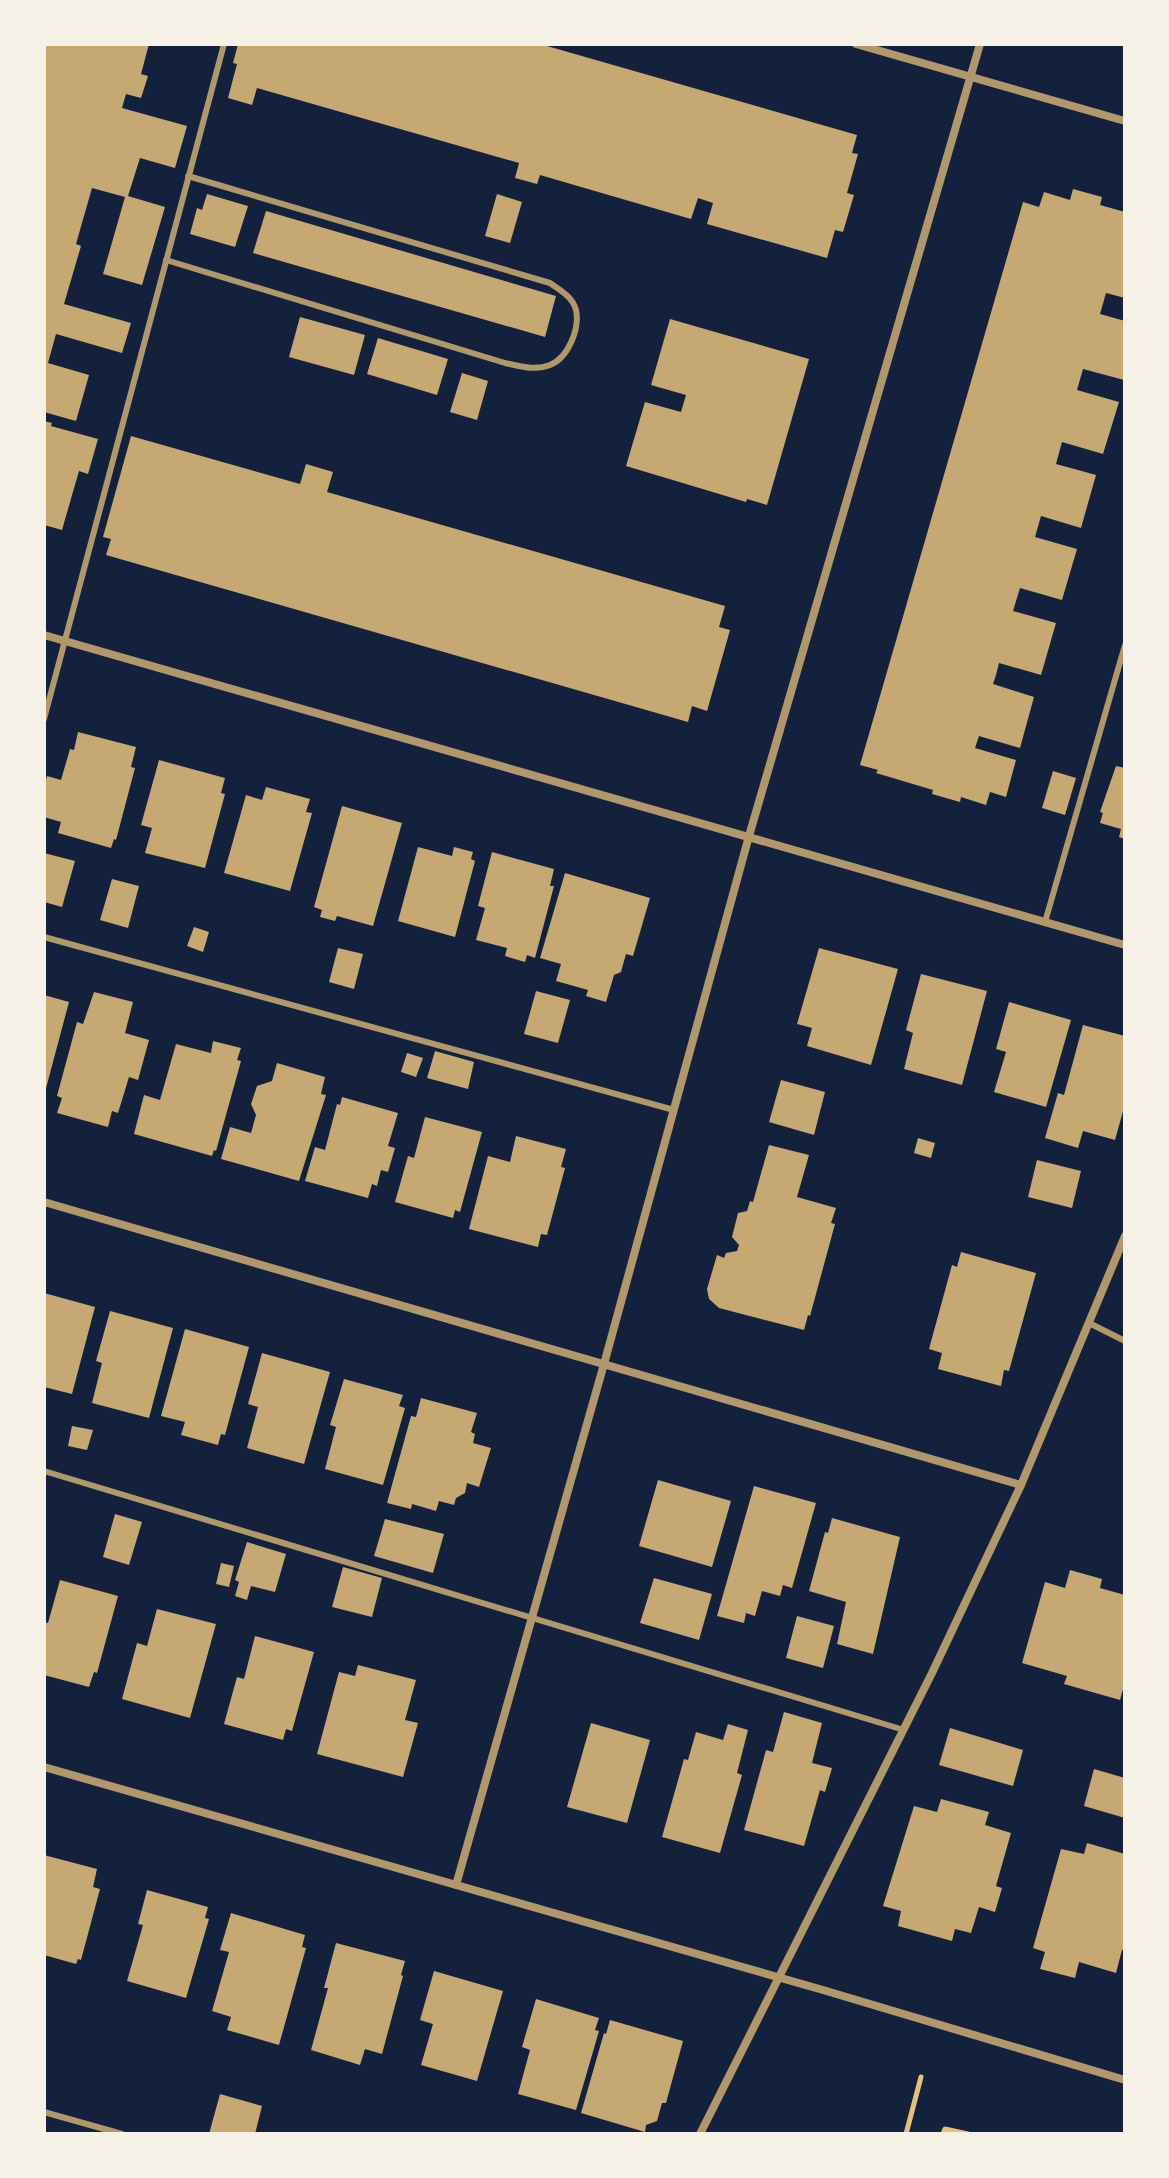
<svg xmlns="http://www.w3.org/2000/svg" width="1169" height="2178" viewBox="0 0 1169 2178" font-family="'Fira Sans',sans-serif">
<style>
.building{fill:#c6a872}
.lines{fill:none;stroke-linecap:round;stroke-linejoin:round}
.path{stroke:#e5c07b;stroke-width:5}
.service{stroke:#b1986c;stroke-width:6}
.minor{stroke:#b1986c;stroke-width:8}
</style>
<rect width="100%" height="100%" fill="#14213d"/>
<!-- building -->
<g class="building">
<polygon points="44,44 149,44 141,74 148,76 141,98 126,94 122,108 187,126 175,168 140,158 128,196 165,207 142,285 103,274 125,197 92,188 76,244 81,246 64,304 131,323 122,353 56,334 48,363 89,375 76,421 44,412"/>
<polygon points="238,44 540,44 857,135 852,153 858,154 847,193 854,195 843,232 835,230 827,258 707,224 713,203 698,198 691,219 540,175 537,184 515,178 519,163 257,88 252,105 228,98 237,64 233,63"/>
<polygon points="1073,189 1102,197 1100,205 1125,212 1125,298 1106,293 1100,314 1125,321 1125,377 1124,380 1083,369 1077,390 1119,402 1103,454 1062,442 1056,464 1096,475 1081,528 1041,516 1035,537 1077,549 1062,600 1020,588 1013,611 1056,623 1041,675 999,663 996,675 993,684 1034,697 1020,748 979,736 975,748 1016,760 1006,797 990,792 986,805 961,797 960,802 932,794 933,790 876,773 878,770 860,765 1023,202 1039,207 1044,192 1070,200"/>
<polygon points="207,194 248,206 235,247 190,234 197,208 202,210"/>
<polygon points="497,194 522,202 510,243 485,236"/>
<polygon points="266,211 556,296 545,337 253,253"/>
<polygon points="300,317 365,335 354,375 289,357"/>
<polygon points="670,319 809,359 767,505 747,499 746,502 626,466 645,402 681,412 686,395 651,385"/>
<polygon points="378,338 448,359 437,395 367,374"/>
<polygon points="462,373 488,381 477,420 450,412"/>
<polygon points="44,421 52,423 51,426 98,439 88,474 79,471 62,530 44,525"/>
<polygon points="131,436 300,484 306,464 333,472 327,492 725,606 719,627 730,630 707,711 692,706 688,722 106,555 111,539 103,537"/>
<polygon points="78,732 136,747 131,767 135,768 116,840 114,839 111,848 58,833 61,822 44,817 44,787 47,776 61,780 70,749 74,750"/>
<polygon points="159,760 225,778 221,793 225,794 205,868 145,853 152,828 141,825"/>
<polygon points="1116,766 1125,768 1125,839 1119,837 1121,829 1100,823 1103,813 1100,812"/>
<polygon points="1053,771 1076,778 1065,815 1042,808"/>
<polygon points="266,787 310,799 306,812 312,813 290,891 224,873 246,795 262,800"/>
<polygon points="342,806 402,823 373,926 337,916 335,921 320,917 322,910 314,907"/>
<polygon points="418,847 452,856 454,847 473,852 471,859 475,861 455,937 398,921"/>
<polygon points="492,852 554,869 550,886 554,886 535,958 527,955 525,962 505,956 507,948 476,940 485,908 478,906"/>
<polygon points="44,853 75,861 62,907 44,902"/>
<polygon points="565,873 650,898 633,956 626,954 621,972 614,975 606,1002 586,996 588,990 556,981 561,964 540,958"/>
<polygon points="112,879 139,886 128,928 100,920"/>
<polygon points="194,927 209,932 203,952 187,946"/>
<polygon points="338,948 363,954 354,989 329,982"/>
<polygon points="819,948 898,969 871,1065 807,1046 812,1028 797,1024"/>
<polygon points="921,974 987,991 962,1085 904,1069 913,1033 906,1030"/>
<polygon points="536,991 570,1000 558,1043 524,1034"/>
<polygon points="94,992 133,1002 125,1033 149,1040 138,1080 129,1077 118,1113 112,1111 108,1127 57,1113 62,1098 57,1096 77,1022 83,1024"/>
<polygon points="44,995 69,1002 45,1092 44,1092"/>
<polygon points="1009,1002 1071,1020 1046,1107 994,1092 1006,1052 996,1049"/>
<polygon points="1083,1025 1125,1036 1125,1104 1115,1140 1083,1131 1078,1148 1045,1138 1058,1093 1064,1095"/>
<polygon points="213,1041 241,1048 237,1060 241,1061 216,1151 214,1150 212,1156 134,1134 144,1095 160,1100 176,1044 211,1053"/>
<polygon points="435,1051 474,1062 468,1089 427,1078"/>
<polygon points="407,1053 423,1058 416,1077 401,1072"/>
<polygon points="277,1063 325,1077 321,1094 326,1095 299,1181 221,1159 230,1127 251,1133 256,1115 251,1104 257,1086 272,1081"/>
<polygon points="781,1080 825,1092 814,1135 769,1122"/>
<polygon points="342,1097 398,1113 388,1146 395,1148 388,1172 381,1170 377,1186 372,1184 368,1198 305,1181 315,1147 325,1150 337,1104 340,1105"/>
<polygon points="425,1117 482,1132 460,1212 455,1210 453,1218 395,1202 408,1156 414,1158"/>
<polygon points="516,1136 566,1149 561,1167 565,1168 547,1235 541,1234 538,1247 469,1229 488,1156 510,1162"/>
<polygon points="918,1138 935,1143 931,1158 914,1153"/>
<polygon points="769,1145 809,1155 797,1197 836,1208 831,1223 835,1224 810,1316 808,1315 804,1330 719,1308 709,1299 707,1289 717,1255 724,1258 726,1253 737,1251 739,1245 732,1237 738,1213 747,1211 750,1201 753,1202"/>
<polygon points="1037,1160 1081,1171 1072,1208 1028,1197"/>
<polygon points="961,1252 1036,1273 1009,1371 1004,1370 1001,1386 938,1369 942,1353 929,1349 952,1265 957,1267"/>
<polygon points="44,1293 95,1307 72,1394 44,1387"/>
<polygon points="110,1311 173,1328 149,1418 92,1403 102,1363 96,1361"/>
<polygon points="185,1329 249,1347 225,1435 221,1434 218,1445 181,1435 185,1422 161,1416"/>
<polygon points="262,1353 330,1372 304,1464 247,1448 258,1407 248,1404"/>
<polygon points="344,1379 403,1395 399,1406 405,1408 383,1485 325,1469 336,1427 330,1425"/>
<polygon points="421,1398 477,1413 471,1432 475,1434 473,1443 491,1448 479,1487 467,1483 465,1493 456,1498 454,1505 439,1501 436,1511 412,1504 411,1509 387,1503 411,1416 416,1417"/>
<polygon points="72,1426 93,1430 87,1450 68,1446"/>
<polygon points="658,1480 731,1501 712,1567 639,1546"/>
<polygon points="754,1486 816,1503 792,1588 783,1585 780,1596 762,1591 755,1616 746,1613 744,1623 717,1616"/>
<polygon points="115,1514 142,1522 129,1565 103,1557"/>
<polygon points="832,1518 900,1537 873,1654 837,1644 846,1602 809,1591 825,1532 828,1533"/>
<polygon points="385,1519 444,1534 433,1573 374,1556"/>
<polygon points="247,1542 286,1554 275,1592 251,1586 247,1600 235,1596 239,1582 235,1580"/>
<polygon points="221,1563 234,1566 229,1587 216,1584"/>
<polygon points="343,1567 382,1578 372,1617 332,1607"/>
<polygon points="1070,1570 1102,1579 1100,1588 1125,1595 1125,1682 1120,1700 1064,1684 1067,1676 1022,1663 1045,1582 1065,1588"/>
<polygon points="654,1578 712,1594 699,1640 640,1623"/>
<polygon points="60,1580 118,1596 97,1673 94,1672 89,1687 44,1675 44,1622 48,1623"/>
<polygon points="157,1609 216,1624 190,1718 122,1699 137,1643 147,1646"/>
<polygon points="797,1616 834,1626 823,1668 786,1658"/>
<polygon points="255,1636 314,1652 292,1731 286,1729 283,1740 224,1724 237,1677 244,1679"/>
<polygon points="358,1665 416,1680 405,1720 418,1723 403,1777 317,1754 339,1672 355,1676"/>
<polygon points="784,1712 822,1723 812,1763 832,1768 825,1792 820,1790 804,1846 744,1830 766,1750 773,1752"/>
<polygon points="591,1723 650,1740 627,1823 567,1807"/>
<polygon points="728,1724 748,1730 737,1773 742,1775 720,1853 662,1837 684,1759 688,1760 696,1732 723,1740"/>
<polygon points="950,1728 1023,1750 1013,1786 939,1765"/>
<polygon points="1094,1769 1125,1778 1125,1818 1084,1806"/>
<polygon points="941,1799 989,1812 985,1825 1011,1833 996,1886 1002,1888 995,1912 979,1907 971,1933 955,1929 952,1941 898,1926 901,1911 883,1906 914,1806 937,1812"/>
<polygon points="1087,1843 1125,1854 1125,1951 1122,1950 1116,1973 1079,1962 1075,1978 1040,1969 1045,1952 1033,1948 1061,1849 1084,1854"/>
<polygon points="44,1855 97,1869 93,1887 100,1889 81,1960 78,1959 76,1964 44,1955"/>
<polygon points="147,1890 208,1907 205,1918 209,1919 186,1998 127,1981 143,1925 138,1924"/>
<polygon points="231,1913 305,1935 302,1947 306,1948 279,2045 227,2030 231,2017 212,2011 229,1952 220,1950"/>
<polygon points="336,1943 405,1961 401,1975 403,1976 382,2054 365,2049 360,2065 311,2050 328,1988 324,1988"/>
<polygon points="434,1971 503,1991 477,2081 421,2065 433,2024 420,2020"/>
<polygon points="536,1999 599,2018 595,2030 599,2031 576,2110 518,2094 530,2050 522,2047"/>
<polygon points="610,2020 683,2041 666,2103 662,2103 657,2121 646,2125 645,2132 581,2113 604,2033 606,2034"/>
<polygon points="220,2094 262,2106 255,2134 209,2134"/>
</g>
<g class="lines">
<!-- path -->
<g class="path">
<polyline points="906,2134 921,2077"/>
<polyline points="943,2134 945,2129 968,2134"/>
</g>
<!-- service -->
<g class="service">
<path d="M166 260 505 363C520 366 535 371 550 365 568 358 580 329 576 310 573 297 560 290 550 283L188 176"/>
<polyline points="44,719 224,44"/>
<polyline points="1045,922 1125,645"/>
<polyline points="44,937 674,1110"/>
<polyline points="1089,1323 1125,1341"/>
<polyline points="44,1471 904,1730"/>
<polyline points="44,2112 122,2134"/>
</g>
<!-- minor -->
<g class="minor">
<polyline points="856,44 1125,121"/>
<polyline points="44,635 1125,945"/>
<polyline points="44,1202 1021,1485"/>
<polyline points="44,1767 823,1990 1125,2080"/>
<polyline points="456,1885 604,1364 749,836 980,44"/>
<polyline points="700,2134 932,1673 1021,1485 1125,1236"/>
</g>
</g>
<!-- border -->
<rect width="1169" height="2178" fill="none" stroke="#f6f1e7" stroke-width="92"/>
</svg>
